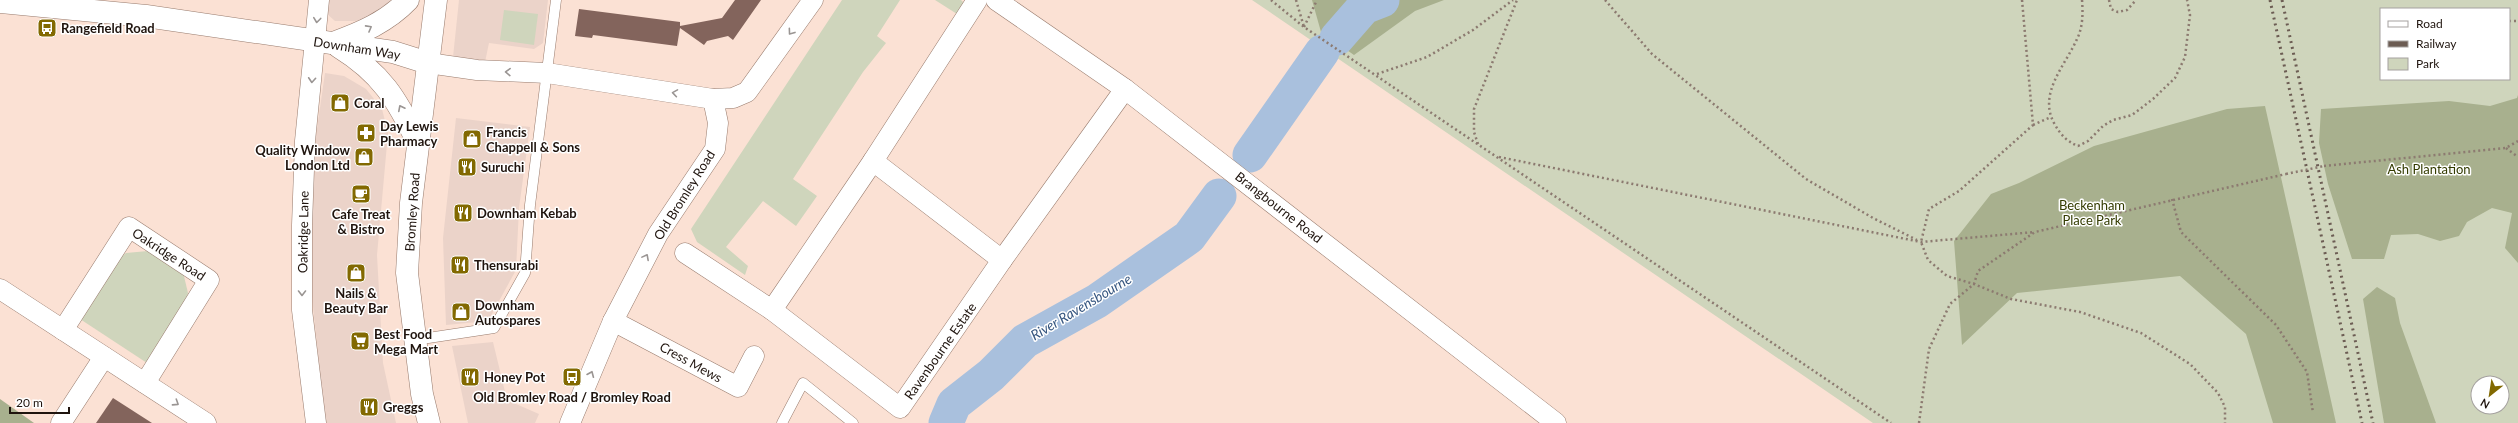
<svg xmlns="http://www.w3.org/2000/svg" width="2518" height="423" viewBox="0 0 2518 423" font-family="Lato,sans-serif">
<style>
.commercial{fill:#ebd3c9}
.green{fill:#cfd5bc;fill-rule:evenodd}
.forest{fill:#a8b08e}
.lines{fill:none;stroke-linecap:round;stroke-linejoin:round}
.river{stroke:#a9c0dd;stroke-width:35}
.building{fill:#83645c}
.lane-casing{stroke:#987b6d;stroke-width:11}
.street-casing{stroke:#987b6d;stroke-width:21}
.secondary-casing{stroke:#987b6d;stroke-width:23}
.primary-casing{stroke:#987b6d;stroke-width:23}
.path{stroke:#8c7a70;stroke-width:2.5;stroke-dasharray:2 3;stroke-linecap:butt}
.lane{stroke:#fff;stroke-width:10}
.street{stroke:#fff;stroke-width:20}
.secondary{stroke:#fff;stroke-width:22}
.primary{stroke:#fff;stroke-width:22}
.rail{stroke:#6c5c53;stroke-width:3;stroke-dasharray:2 4;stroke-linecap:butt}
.path-bridge{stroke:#8c7a70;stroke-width:2.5;stroke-dasharray:2 3;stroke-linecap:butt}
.oneway{stroke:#9a9593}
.labels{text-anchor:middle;stroke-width:3;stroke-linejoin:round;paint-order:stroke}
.poi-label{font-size:13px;font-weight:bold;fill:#1f140e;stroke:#fff;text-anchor:start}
.street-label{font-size:13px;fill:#1f140e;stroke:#fff}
.park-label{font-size:13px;fill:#333b00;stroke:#fff}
.water-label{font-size:14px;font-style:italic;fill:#35557f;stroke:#fff}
</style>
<rect width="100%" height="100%" fill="#fbe1d4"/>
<!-- commercial -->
<g class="commercial">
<polygon points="323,0 398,0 366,19 355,21 335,21 326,13"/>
<polygon points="459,0 548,0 543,43 534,49 489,43 485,62 453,57"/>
<polygon points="325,73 344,76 366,89 382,109 388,133 377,255 383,363 396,423 325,423 304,219"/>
<polygon points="456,118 530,127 519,208 516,270 488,321 446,325 443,238"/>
<polygon points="493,342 507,400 539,414 535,423 468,423 452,346"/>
</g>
<!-- green -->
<g class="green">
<polygon points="842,0 900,0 877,36 886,43 863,72 793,179 817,196 796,226 763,201 726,247 748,266 745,275 697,242 691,229"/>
<polygon points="935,0 961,0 964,3 957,14"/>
<path d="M1252 0H2518V423H1873ZM2381 9H2509V79H2381ZM2478 383H2502V407H2478Z"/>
<polygon points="504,10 538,14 534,45 500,40"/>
<polygon points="148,251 183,272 188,293 185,304 147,363 80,319 120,258 126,253"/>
</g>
<!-- forest -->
<g class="forest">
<polygon points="1312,0 1444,0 1415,11 1354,55 1321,32"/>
<polygon points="2518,95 2518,263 2505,248 2512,213 2492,208 2467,222 2459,236 2440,241 2418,234 2391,235 2384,259 2352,259 2328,184 2319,143 2321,109 2449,101 2490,106 2517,98"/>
<polygon points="2265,106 2336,423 2273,423 2246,334 2180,276 2017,293 1962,345 1954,241 1991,194 2019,183 2094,146 2227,109"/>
<polygon points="2377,287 2395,298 2400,323 2436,423 2384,423 2363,299"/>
<polygon points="0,399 34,423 0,423"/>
</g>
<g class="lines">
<!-- river -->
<g class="river">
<polyline points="1337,38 1364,7 1382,0"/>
<polyline points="1250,155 1322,52"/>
<polyline points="946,423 954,404 991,375 1025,341 1097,301 1189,237 1219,196"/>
</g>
</g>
<!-- building -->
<g class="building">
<polygon points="735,0 761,0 733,40 728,36 707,41 704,45 680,28 677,46 593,35 592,38 575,36 579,9 680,22 680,26 722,18"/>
<polygon points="113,398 152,423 96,423"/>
</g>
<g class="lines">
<!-- lane casing -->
<g class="lane-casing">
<g id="lane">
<polyline points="415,340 494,328 525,273 530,205 556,0"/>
<polyline points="782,423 803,383 853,423"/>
</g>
</g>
<!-- street casing -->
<g class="street-casing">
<g id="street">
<polyline points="996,0 1125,89 1556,423"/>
<polyline points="428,63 477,70 547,73 713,99 733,98 747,92 813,0"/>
<polyline points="685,253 772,310 900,408 1002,260 873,161"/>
<polyline points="1002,260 1125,89"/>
<polyline points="0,289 206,423"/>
<polyline points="772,310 873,161 977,0"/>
<polyline points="613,321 738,387 754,356"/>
<polyline points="63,330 129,227 209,280 145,383"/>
<polyline points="61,423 104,357"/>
<polyline points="316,423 302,310 302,225 305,141 319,0"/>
<polyline points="570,423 613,321 658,234 715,149 718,123 713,99"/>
</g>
</g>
<!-- secondary casing -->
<g class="secondary-casing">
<g id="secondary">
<polyline points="0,2 146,16 393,52 428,63"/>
<path d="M339 47C381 73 397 99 418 143"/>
</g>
</g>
<!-- primary casing -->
<g class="primary-casing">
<g id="primary">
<path d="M333 43C361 33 387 22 408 0"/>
<polyline points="429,423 422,394 407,273 411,203 436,0"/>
</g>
</g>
<!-- path -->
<g class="path">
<polyline points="1271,0 1304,27 1891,423"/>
<polyline points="1296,0 1304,27"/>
<polyline points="1605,0 1652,54 1806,179 1873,218 1917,240"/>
<polyline points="2022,0 2033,125 1959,191 1929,209 1921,242 1928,260 1947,276 1974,284 2011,299 2080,312 2141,333 2190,364 2218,393 2225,407 2225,423"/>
<path d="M2082 0C2083 13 2083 27 2077 39 2065 66 2038 93 2054 123 2060 134 2066 141 2078 146L2088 141 2103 126 2113 120 2132 115 2153 99 2175 78 2185 57 2190 15 2187 0"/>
<polyline points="2109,0 2111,9 2118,12 2127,10 2136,0"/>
<polyline points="2509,21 2518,21"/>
<polyline points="1304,27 1317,0"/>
<polyline points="1377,74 1427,57 1473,30 1513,0"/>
<polyline points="2033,125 2051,117"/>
<polyline points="1478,144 1474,132 1474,109 1517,0"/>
<polyline points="2506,148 2518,157"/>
<polyline points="1499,157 1921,242 2035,232"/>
<polyline points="2324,166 2506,148 2518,141"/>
<polyline points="2172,199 2181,232 2276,325 2307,372 2313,413"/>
<polyline points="1919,423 1929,349 1950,304 1974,284 1978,271 2035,232 2286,174"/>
</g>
<!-- lane -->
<use href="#lane" class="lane"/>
<!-- street -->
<use href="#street" class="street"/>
<!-- secondary -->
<use href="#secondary" class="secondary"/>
<!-- primary -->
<use href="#primary" class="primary"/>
<!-- rail -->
<g class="rail">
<polyline points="2270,0 2362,423"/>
<polyline points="2282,0 2373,423"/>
</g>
<!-- path-bridge -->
<polyline class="path-bridge" points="2286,174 2324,166"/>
</g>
<!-- one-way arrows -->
<defs><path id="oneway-chevron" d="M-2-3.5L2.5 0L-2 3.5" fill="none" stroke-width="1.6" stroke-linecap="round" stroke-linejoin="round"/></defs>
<g class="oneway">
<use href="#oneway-chevron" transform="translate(317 20) rotate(97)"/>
<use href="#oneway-chevron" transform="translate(369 28) rotate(-29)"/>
<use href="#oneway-chevron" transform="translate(791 32) rotate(126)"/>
<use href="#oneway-chevron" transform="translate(508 72) rotate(-178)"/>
<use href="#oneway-chevron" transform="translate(312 80) rotate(94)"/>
<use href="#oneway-chevron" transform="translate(675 93) rotate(-171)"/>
<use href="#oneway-chevron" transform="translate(401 108) rotate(-117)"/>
<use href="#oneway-chevron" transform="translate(646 257) rotate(-62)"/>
<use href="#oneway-chevron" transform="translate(302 293) rotate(90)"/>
<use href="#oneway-chevron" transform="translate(591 374) rotate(-67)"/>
<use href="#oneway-chevron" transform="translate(176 403) rotate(33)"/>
</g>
<!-- icons -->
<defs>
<g id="bus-square" transform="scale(1)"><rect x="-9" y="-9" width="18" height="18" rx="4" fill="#826901" stroke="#fff"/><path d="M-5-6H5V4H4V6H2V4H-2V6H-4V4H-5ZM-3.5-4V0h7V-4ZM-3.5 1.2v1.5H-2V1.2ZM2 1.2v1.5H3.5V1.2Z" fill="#fff"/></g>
<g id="shop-square" transform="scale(1)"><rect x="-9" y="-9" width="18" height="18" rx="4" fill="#826901" stroke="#fff"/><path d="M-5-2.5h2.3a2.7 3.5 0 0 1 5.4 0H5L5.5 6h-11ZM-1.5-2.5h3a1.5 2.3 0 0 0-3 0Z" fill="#fff"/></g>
<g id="pharmacy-square" transform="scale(1)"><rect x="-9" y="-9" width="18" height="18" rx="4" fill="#826901" stroke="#fff"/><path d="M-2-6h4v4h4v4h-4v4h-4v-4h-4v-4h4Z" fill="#fff"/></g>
<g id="restaurant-square" transform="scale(1)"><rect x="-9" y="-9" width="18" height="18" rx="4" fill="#826901" stroke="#fff"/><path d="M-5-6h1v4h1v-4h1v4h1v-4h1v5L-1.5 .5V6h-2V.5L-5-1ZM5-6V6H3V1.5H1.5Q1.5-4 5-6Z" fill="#fff"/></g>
<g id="cafe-square" transform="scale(1)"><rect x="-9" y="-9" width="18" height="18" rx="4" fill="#826901" stroke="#fff"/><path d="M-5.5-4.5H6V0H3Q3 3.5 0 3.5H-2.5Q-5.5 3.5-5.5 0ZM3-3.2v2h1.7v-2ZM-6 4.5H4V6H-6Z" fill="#fff"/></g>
<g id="supermarket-square" transform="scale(1)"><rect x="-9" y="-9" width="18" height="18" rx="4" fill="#826901" stroke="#fff"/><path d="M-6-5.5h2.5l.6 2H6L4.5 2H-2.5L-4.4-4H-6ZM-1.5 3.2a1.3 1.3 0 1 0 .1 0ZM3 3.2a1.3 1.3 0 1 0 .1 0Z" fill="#fff"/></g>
</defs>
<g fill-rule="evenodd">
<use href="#bus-square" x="47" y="28"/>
<use href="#shop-square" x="340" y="103"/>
<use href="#pharmacy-square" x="366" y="133"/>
<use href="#shop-square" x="472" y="139"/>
<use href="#shop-square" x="364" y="157"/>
<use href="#restaurant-square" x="467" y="167"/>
<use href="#cafe-square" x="361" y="194"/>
<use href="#restaurant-square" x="463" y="213"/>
<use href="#restaurant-square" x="460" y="265"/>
<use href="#shop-square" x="356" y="273"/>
<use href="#shop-square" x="461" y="312"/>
<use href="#supermarket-square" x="360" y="341"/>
<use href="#restaurant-square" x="470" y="377"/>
<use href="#bus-square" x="572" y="377"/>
<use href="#restaurant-square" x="369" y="407"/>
</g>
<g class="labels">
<!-- poi labels -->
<g class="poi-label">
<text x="61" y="33">Rangefield Road</text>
<text x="354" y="108">Coral</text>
<text x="380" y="131">Day Lewis<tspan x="380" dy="15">Pharmacy</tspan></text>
<text x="486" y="137">Francis<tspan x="486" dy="15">Chappell &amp; Sons</tspan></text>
<text x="350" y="155" text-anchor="end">Quality Window<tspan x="350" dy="15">London Ltd</tspan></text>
<text x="481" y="172">Suruchi</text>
<text x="477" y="218">Downham Kebab</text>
<text x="361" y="219" text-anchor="middle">Cafe Treat<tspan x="361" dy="15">&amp; Bistro</tspan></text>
<text x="474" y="270">Thensurabi</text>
<text x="356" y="298" text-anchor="middle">Nails &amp;<tspan x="356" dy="15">Beauty Bar</tspan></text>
<text x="475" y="310">Downham<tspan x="475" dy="15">Autospares</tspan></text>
<text x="374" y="339">Best Food<tspan x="374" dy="15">Mega Mart</tspan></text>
<text x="484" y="382">Honey Pot</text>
<text x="572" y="402" text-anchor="middle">Old Bromley Road / Bromley Road</text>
<text x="383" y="412">Greggs</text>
</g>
<!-- street labels -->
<g class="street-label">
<text transform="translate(357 48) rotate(9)" y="5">Downham Way</text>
<text transform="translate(684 195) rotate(-58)" y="5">Old Bromley Road</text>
<text transform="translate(1279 207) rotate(38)" y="5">Brangbourne Road</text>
<text transform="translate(412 212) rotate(-86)" y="5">Bromley Road</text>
<text transform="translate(303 232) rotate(-89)" y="5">Oakridge Lane</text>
<text transform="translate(169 254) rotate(33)" y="5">Oakridge Road</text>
<text transform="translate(940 351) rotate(-55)" y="5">Ravenbourne Estate</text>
<text transform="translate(691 362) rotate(29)" y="5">Cress Mews</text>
</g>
<!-- park labels -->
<g class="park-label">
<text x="2429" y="174">Ash Plantation</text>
<text x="2092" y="210">Beckenham<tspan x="2092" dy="15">Place Park</tspan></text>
</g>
<!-- water labels -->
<g class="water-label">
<text transform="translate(1081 307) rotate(-31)" y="5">River Ravensbourne</text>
</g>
</g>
<!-- legend -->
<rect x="2380" y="8" width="130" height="72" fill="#ffffff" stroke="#a5a19f"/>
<rect x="2388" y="21" width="20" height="6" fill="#ffffff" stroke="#a5a19f"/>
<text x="2416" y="28" font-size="12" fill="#1f140e">Road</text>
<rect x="2388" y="41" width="20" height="6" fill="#6c5c53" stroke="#a5a19f"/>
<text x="2416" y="48" font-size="12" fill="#1f140e">Railway</text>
<rect x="2388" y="58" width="20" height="12" fill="#cfd5bc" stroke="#a5a19f"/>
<text x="2416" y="68" font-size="12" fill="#1f140e">Park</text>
<!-- north arrow -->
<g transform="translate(2490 395) rotate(210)"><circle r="19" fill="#ffffff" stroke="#a5a19f"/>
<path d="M0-3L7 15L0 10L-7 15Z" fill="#826901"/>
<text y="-6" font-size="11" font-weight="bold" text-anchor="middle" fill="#1f140e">N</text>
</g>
<!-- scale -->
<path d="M10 407v6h59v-6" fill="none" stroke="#1f140e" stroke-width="2"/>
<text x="16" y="407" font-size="12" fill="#1f140e" stroke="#ffffff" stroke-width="3" paint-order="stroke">20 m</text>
</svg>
